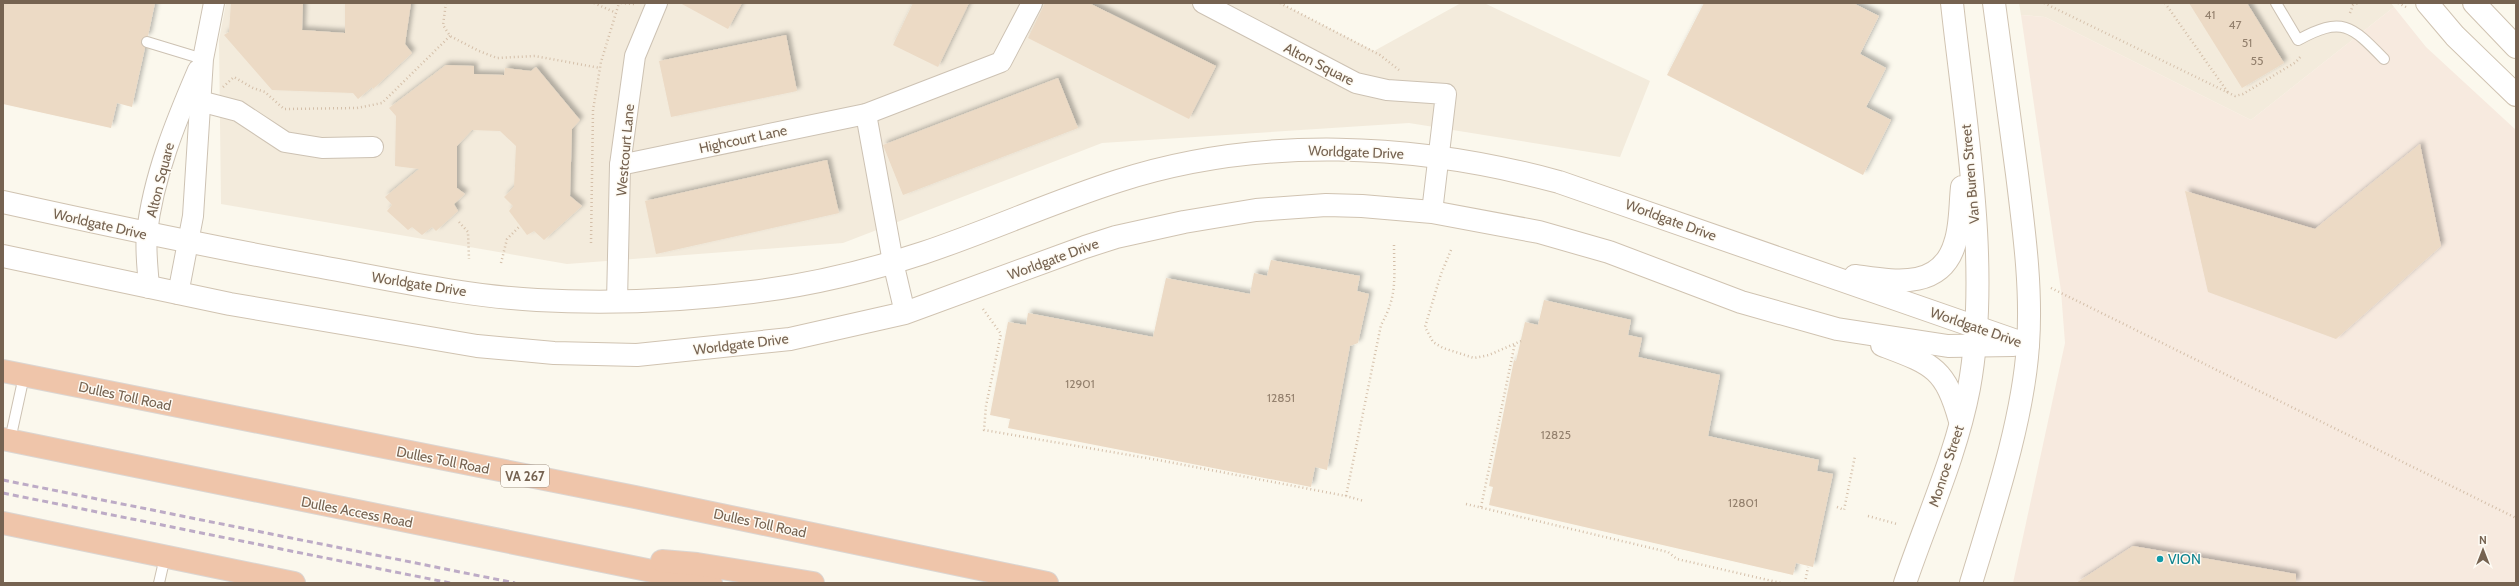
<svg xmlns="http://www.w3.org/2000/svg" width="2519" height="586" viewBox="0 0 2519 586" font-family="Cabin,sans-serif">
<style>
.residential{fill:#f3ebdc}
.commercial{fill:#f7eadf}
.building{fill:#ecdac5;filter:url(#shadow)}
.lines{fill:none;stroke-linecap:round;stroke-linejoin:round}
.lane-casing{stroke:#cdc2b3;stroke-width:12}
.street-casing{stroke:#cdc2b3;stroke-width:22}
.secondary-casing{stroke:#d0c3b1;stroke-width:24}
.highway-casing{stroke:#dbd6d2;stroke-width:24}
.path{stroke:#d4bfa9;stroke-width:2.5;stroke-dasharray:1 3;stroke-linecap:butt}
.lane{stroke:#fff;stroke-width:10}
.street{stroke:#fff;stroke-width:20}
.secondary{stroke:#fff;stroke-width:22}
.highway{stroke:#efc5aa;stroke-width:22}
.rail{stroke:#bdabc6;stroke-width:3;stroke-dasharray:6 4;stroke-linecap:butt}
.culture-dot{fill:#0f9aa8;stroke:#fefbf4;stroke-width:1.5}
.labels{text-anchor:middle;stroke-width:3;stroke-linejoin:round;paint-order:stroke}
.number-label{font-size:12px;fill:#94816e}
.shield{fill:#fefbf4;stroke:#9f9182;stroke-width:1}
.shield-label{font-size:13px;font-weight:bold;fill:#766351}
.street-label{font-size:14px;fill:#766351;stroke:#fefbf4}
.culture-label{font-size:14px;fill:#0d838f;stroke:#fefbf4;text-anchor:start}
</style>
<defs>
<filter id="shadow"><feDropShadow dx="3.5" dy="-3.5" stdDeviation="2" flood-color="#0004"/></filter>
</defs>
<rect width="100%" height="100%" fill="#fbf8ed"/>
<!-- residential -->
<g class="residential">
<polygon points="226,3 1280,3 1374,51 1461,3 1484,3 1650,81 1620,157 1409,123 1102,143 843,243 567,264 221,204 219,40"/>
<polygon points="2019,3 2391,3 2394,7 2251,120 2045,17 2021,15"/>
</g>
<!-- commercial -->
<polygon class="commercial" points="2394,7 2426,47 2516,130 2516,583 2013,583 2065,343 2061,291 2021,15 2045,17 2251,120"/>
<!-- building -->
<g class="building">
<polygon points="3,3 155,3 148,36 141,40 145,48 132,107 117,103 111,128 3,104"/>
<polygon points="231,3 303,3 302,30 345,33 345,3 411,3 405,44 412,53 373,89 372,87 358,99 353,93 272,90 224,35 229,32"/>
<polygon points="680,3 742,3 728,29"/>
<polygon points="913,3 969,3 938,67 893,45"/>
<polygon points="1045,3 1089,3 1216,66 1189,119 1028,38"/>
<polygon points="1704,3 1853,3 1879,16 1860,54 1886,68 1866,107 1891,120 1863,175 1667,75"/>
<polygon points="2189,3 2247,3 2284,63 2242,88"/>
<polygon points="786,35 797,91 671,117 659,61"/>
<polygon points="446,65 474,66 474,74 504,75 505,68 531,71 536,67 580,120 572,129 570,196 582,206 544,240 534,231 527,235 509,211 513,206 504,197 514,187 516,146 500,131 472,130 457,146 457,188 465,194 454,204 458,211 436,231 432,227 422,235 412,227 408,230 387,211 392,205 385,197 419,169 395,166 396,116 389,108"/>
<polygon points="1058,78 1078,128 903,195 883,145"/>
<polygon points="2420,144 2441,246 2336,339 2208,292 2185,191 2315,229"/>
<polygon points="827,160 839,213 656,254 645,201"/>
<polygon points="1271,260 1360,276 1357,291 1369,294 1358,343 1350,346 1327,470 1315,467 1311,487 1008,428 1010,419 990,415 1008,322 1026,325 1028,313 1153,337 1166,278 1250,294 1254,273 1267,276"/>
<polygon points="1544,300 1631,320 1628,335 1642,338 1638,357 1720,375 1708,436 1819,460 1817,471 1833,474 1813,567 1796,563 1793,575 1489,505 1493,487 1489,486 1514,360 1516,361 1525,322 1538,325"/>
<polygon points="2133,546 2296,574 2296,583 2076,583"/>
</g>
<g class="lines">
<!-- lane casing -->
<g class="lane-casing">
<g id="lane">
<path d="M2276 3 2298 40C2342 16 2351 25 2384 59"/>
<polyline points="147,42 203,59"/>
<polyline points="10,440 24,376"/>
<polyline points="159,583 165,557"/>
</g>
</g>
<!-- street casing -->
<g class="street-casing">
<g id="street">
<polyline points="1203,3 1356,83 1387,90 1446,94 1432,212"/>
<polyline points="188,98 238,111 285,142 322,148 373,147"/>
<polyline points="866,114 893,262 905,313"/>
<polyline points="620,165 866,114 1001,62 1032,3"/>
<path d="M149 288C148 270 145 251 147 233 153 177 176 121 198 70"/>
<polyline points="178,294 193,216 203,59 214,3"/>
<polyline points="617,302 620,165 635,56 657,3"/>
</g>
</g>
<!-- secondary casing -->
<g class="secondary-casing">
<g id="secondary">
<polyline points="2427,3 2455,36 2516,95"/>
<polyline points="2474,3 2516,47"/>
<path d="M3 202C107 225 211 247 316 266 389 279 463 296 537 300 609 304 680 301 752 292 810 285 868 271 923 253 989 231 1052 202 1118 181 1261 135 1416 143 1559 182L2028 345"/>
<polyline points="3,256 230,304 477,346 554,353 637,355 790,339 905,313 1085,247 1116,237 1184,222 1256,210 1326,205 1362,206 1432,212 1539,232 1609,252 1741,302 1837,329 1948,346 2013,345"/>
<path d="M1855 276C1893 281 1941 291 1955 243 1961 226 1960 205 1962 187"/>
<path d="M1882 345C1932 364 1945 367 1960 421"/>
<path d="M1905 583C1927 518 1956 456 1969 388 1991 268 1965 124 1952 3"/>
<path d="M1971 583C1993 510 2023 421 2028 345 2032 288 2024 231 2017 174 2009 117 2002 60 1994 3"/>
</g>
</g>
<!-- highway casing -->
<g class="highway-casing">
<g id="highway">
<polyline points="3,371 635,497 1047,583"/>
<polyline points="3,439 711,583"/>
<polyline points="3,523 294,583"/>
<polyline points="662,561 697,564 813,583"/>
</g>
</g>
<!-- path -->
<g class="path">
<polyline points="446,3 443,25 450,36 479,51 497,58 535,56 600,68"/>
<polyline points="594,3 614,12"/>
<polyline points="621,3 634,4"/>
<polyline points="1280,3 1380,55 1399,70"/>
<polyline points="2044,3 2235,96 2243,94 2296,62 2301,56"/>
<polyline points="2165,3 2229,94"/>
<polyline points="2398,3 2406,7"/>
<polyline points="2350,13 2353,5 2358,3"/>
<polyline points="223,87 234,77 253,88 265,92 284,109 357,108 382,103 450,36"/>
<polyline points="459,222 468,232 469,259"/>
<polyline points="591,243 593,110 601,62 619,3"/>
<polyline points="1451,250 1441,274 1425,327 1433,342 1443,348 1474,358 1489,355 1521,341"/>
<polyline points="501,263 507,239 519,227"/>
<polyline points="2051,288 2516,518"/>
<polyline points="983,309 1001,334 986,406 984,430 1158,460 1346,496 1364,501"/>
<path d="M1346 496 1381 325C1398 295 1394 277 1394 244"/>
<polyline points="1466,504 1668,552 1677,559 1781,583"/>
<polyline points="1481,507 1515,343"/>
<polyline points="1837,507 1844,510 1855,456"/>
<polyline points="1868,516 1897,524"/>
<polyline points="1805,583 1808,567"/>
</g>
<!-- lane -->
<use href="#lane" class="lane"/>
<!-- street -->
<use href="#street" class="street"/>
<!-- secondary -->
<use href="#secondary" class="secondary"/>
<!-- highway -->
<use href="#highway" class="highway"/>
<!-- rail -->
<g class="rail">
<polyline points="3,480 515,583"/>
<polyline points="3,493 450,583"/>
</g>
</g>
<!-- markers -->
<circle class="culture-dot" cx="2160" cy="559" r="4"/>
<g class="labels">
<!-- number labels -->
<g class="number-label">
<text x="2210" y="19">41</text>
<text x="2235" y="29">47</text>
<text x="2247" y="47">51</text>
<text x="2257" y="65">55</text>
<text x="1080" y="388">12901</text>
<text x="1281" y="402">12851</text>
<text x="1556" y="439">12825</text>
<text x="1743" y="507">12801</text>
</g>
<!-- shield labels -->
<rect class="shield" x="501" y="465" width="48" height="22" rx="3"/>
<g class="shield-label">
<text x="525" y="481">VA 267</text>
</g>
<!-- street labels -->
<g class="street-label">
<text transform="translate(1319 64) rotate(27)" y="5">Alton Square</text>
<text transform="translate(743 139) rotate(-12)" y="5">Highcourt Lane</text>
<text transform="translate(625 150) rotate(-85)" y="5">Westcourt Lane</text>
<text transform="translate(1356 152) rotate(2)" y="5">Worldgate Drive</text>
<text transform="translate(1970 174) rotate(-95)" y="5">Van Buren Street</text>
<text transform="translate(160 180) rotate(-76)" y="5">Alton Square</text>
<text transform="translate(1671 220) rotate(20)" y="5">Worldgate Drive</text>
<text transform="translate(100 224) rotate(13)" y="5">Worldgate Drive</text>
<text transform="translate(1053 259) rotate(-20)" y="5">Worldgate Drive</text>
<text transform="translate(419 284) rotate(9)" y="5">Worldgate Drive</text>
<text transform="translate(1976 327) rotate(19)" y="5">Worldgate Drive</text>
<text transform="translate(741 344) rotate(-7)" y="5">Worldgate Drive</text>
<text transform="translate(125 396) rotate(12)" y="5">Dulles Toll Road</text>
<text transform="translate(443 460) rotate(11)" y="5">Dulles Toll Road</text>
<text transform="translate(1946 466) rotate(-72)" y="5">Monroe Street</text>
<text transform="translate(357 512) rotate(11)" y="5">Dulles Access Road</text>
<text transform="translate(760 523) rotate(12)" y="5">Dulles Toll Road</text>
</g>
<!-- culture labels -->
<g class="culture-label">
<text x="2168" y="564">VION</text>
</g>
</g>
<!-- border -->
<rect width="2519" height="586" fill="none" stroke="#766351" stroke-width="8"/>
<!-- north arrow -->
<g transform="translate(2483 550)" stroke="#fefbf4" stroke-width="3" paint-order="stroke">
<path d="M0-3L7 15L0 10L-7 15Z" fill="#766351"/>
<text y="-6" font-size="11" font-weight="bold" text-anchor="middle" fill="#766351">N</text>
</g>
</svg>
